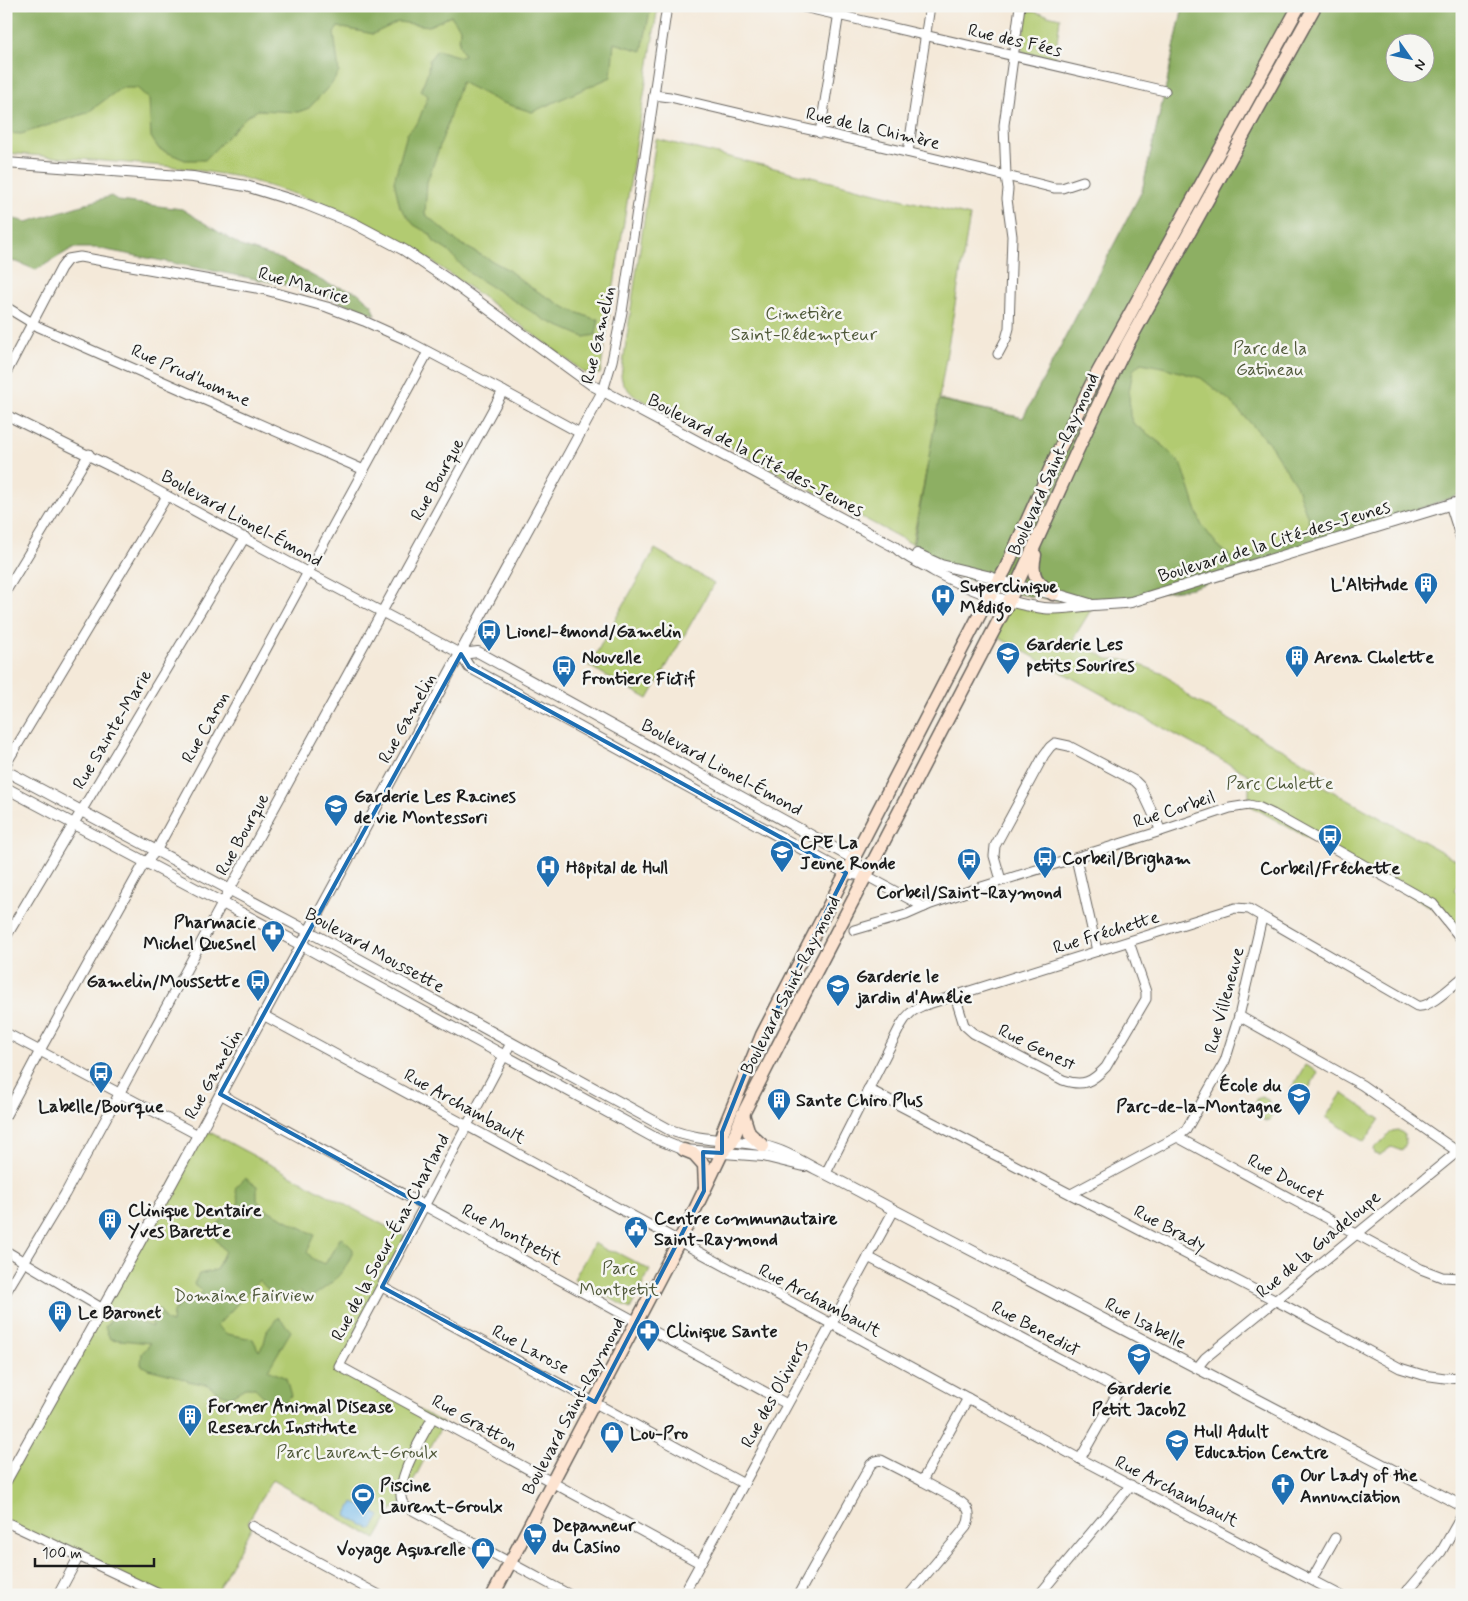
<svg xmlns="http://www.w3.org/2000/svg" width="1468" height="1601" viewBox="0 0 1468 1601" font-family="Mynerve,sans-serif">
<style>
.green{fill:#b2cb71;stroke:#677446;fill-rule:evenodd}
.forest{fill:#8daf63;stroke:#546640;fill-rule:evenodd}
.water{fill:#74baeb;stroke:#486b84}
.lines{fill:none;stroke-linecap:round;stroke-linejoin:round}
.minor-casing{stroke:#68645e;stroke-width:11}
.tertiary-casing{stroke:#68645e;stroke-width:12}
.secondary-casing{stroke:#68645e;stroke-width:15}
.minor{stroke:#fff;stroke-width:9}
.tertiary{stroke:#fff;stroke-width:10}
.secondary{stroke:#fde4d1;stroke-width:12}
.marked{fill:none;stroke:#1f6fb2;stroke-width:4;stroke-linejoin:round}
.labels{text-anchor:middle;stroke-width:5;stroke-linejoin:round;paint-order:stroke}
.street-label{font-size:18px;fill:#1c1c1c;stroke:#f6f6f2}
.park-label{font-size:18px;fill:#50593a;stroke:#f6f6f2}
.poi-label{font-size:18px;font-weight:bold;fill:#1c1c1c;stroke:#f6f6f2;text-anchor:start}
</style>
<rect width="100%" height="100%" fill="#f6f6f2"/>
<filter id="ink" filterUnits="userSpaceOnUse"><feTurbulence type="fractalNoise" baseFrequency=".02" numOctaves="2"/><feDisplacementMap in="SourceGraphic" scale="10" xChannelSelector="R" yChannelSelector="G"/><feConvolveMatrix kernelMatrix="1 2 1 2 8 2 1 2 1" color-interpolation-filters="sRGB"/></filter>
<filter id="wash" filterUnits="userSpaceOnUse"><feTurbulence type="fractalNoise" baseFrequency=".0096" numOctaves="4" result="noise"/><feDisplacementMap in="SourceGraphic" scale="20" xChannelSelector="R" yChannelSelector="G"/><feGaussianBlur stdDeviation="1.12" result="paint"/><feColorMatrix in="noise" values="0 0 0 0 0 0 0 0 0 0 0 0 0 0 0 0 0 1.4 0 .05"/><feComposite in="paint" operator="in"/></filter>
<g filter="url(#wash)">
<rect width="100%" height="100%" fill="#f4e9d9"/>
<!-- green -->
<g class="green">
<polygon points="6,6 658,6 600,374 585,373 487,300 427,258 356,217 323,203 240,177 176,167 6,153"/>
<path d="M1183 6H1462V494L1094 605 1073 639 1108 659 1128 660 1166 675 1189 697 1317 769 1312 780 1462 863V876L1454 890 1462 895V940L1440 912 1249 805V775L992 634 1009 601 1031 606 1092 605 1011 593 942 571 911 558 927 467 912 544 633 395 623 384 621 376 656 139 970 216 939 399 1023 418 1142 191 1165 91ZM1396 42H1426V72H1396Z"/>
<polygon points="1026,10 1060,18 1055,59 1025,53 1022,50"/>
<polygon points="655,549 714,583 648,699 589,666"/>
<polygon points="1305,1065 1318,1072 1305,1096 1299,1098 1289,1093"/>
<polygon points="1342,1093 1380,1119 1364,1142 1326,1117"/>
<path d="M1262 1097 1268 1100 1273 1112 1270 1120 1265 1121C1257 1115 1255 1109 1256 1099Z"/>
<polygon points="202,1128 408,1238 339,1366 443,1423 402,1503 393,1509 376,1539 272,1480 248,1522 252,1526 215,1595 161,1595 6,1522 6,1481"/>
<polygon points="1398,1130 1404,1134 1406,1143 1402,1151 1391,1147 1380,1155 1375,1154 1374,1149 1392,1131"/>
<polygon points="594,1243 608,1251 616,1252 650,1270 630,1309 574,1279"/>
</g>
<!-- forest -->
<g class="forest">
<polygon points="6,6 651,6 642,51 614,43 611,77 532,112 500,102 461,82 442,140 427,182 425,214 459,243 507,269 530,287 568,309 594,319 599,319 596,335 584,337 545,320 469,273 448,251 434,242 430,234 414,225 400,207 394,181 407,134 418,122 428,96 421,90 428,71 429,60 437,50 461,57 464,55 459,44 460,28 451,16 429,26 398,22 373,34 338,27 334,33 339,72 333,82 309,108 298,112 258,110 246,117 205,160 185,160 159,149 151,137 149,99 137,88 121,88 87,113 21,134 6,133"/>
<path d="M1183 6H1462V494L1192 588 1085 604 1011 593 942 571 911 558 939 400 1023 418 1142 191 1165 91ZM1396 42H1426V72H1396ZM1141 363 1162 367 1201 378 1230 401 1269 443 1296 485 1309 521 1304 537 1235 559 1219 547 1201 524 1182 465 1160 443 1133 423 1130 416 1129 392 1133 370Z"/>
<polygon points="111,196 119,201 182,209 241,246 281,259 328,284 357,292 372,305 376,315 301,288 96,248 73,248 36,270 17,262 6,261 6,217 27,222"/>
<path d="M245 1178 257 1186V1200L264 1208 315 1235 307 1252 313 1259 325 1264 341 1237 353 1249C347 1274 327 1287 307 1300L300 1290 290 1300 273 1295 259 1280 217 1326 227 1334 253 1339 259 1351 264 1343 267 1331 278 1317 291 1331 268 1370 286 1378 291 1396 284 1403H270L255 1388H245L230 1397 219 1393 208 1385 188 1381 176 1376 148 1369 141 1365 142 1353 151 1343 110 1339 105 1327 117 1313 152 1327 150 1310 159 1309 166 1321 172 1323 173 1311 179 1306 195 1301 203 1291 194 1284 199 1274 216 1270 225 1251 213 1236 217 1225 239 1202 235 1188Z"/>
</g>
<!-- water -->
<polygon class="water" points="353,1502 380,1516 372,1530 346,1516"/>
</g>
<g filter="url(#ink)">
<g class="lines">
<!-- minor casing -->
<g class="minor-casing">
<g id="minor">
<polyline points="799,6 1165,91"/>
<path d="M654 95 670 97C798 128 926 155 1054 188H1062L1083 181"/>
<polyline points="820,133 840,6"/>
<polyline points="908,152 930,6"/>
<polyline points="6,307 39,327 364,470"/>
<polyline points="998,354 1006,339 1009,328 1012,236 1007,199 1008,189 1006,176 1004,125 1020,6"/>
<polyline points="6,373 61,268 68,259 80,257 262,289 327,307 364,321 404,339 503,391 580,433"/>
<polyline points="603,391 612,361 622,312 667,6"/>
<polyline points="6,415 138,480 314,576 461,654"/>
<polyline points="1450,504 1462,542"/>
<polyline points="6,591 89,454"/>
<polyline points="6,764 167,496"/>
<polyline points="1076,858 1097,951"/>
<polyline points="867,876 924,907"/>
<polyline points="1001,880 994,856 995,846 1044,755 1050,747 1055,743 1069,746 1135,781 1140,786 1161,831"/>
<polyline points="854,930 906,915 931,904 972,890 1161,831 1230,808 1249,805 1258,807 1273,814 1433,904 1462,940"/>
<polyline points="6,937 245,537"/>
<path d="M955 996 964 1025 973 1033 1063 1080C1083 1087 1092 1082 1106 1067L1146 999V992L1129 942"/>
<polyline points="263,1015 1080,1459 1340,1595"/>
<polyline points="1239,1016 1362,1085 1461,1154"/>
<polyline points="6,1033 198,1135"/>
<polyline points="511,1043 339,1366 700,1563"/>
<polyline points="868,1089 1284,1305 1400,1368 1423,1375 1445,1378 1462,1377"/>
<polyline points="220,1094 787,1404"/>
<polyline points="6,1115 43,1045 142,867 156,851 428,352"/>
<polyline points="1177,1137 1421,1269 1442,1277 1462,1278"/>
<path d="M826 1173 901 1025C906 1016 912 1010 922 1006L1235 908 1249 909 1417 1006C1429 1009 1452 986 1462 978"/>
<polyline points="1071,1194 1177,1137 1186,1130 1225,1061 1239,1016 1262,918"/>
<polyline points="6,1251 103,1309"/>
<polyline points="868,1257 1119,1390 1080,1459"/>
<polyline points="382,1287 744,1484"/>
<polyline points="6,1292 65,1194 230,889 503,391"/>
<polyline points="1197,1368 1205,1358 1462,1148"/>
<path d="M433 1417C423 1436 389 1488 405 1506L570 1595"/>
<polyline points="6,1522 161,1595"/>
<polyline points="252,1526 379,1595"/>
<polyline points="1312,1579 1335,1538"/>
<polyline points="1408,1590 1418,1595"/>
<polyline points="58,1595 79,1556"/>
<polyline points="683,1595 894,1210"/>
<polyline points="798,1595 871,1464 876,1461 881,1460 922,1481 968,1398"/>
<path d="M909 1595 966 1527C971 1517 971 1509 961 1502L922 1481"/>
<polyline points="1039,1595 1131,1485"/>
<polyline points="1404,1595 1441,1552 1462,1515"/>
</g>
</g>
<!-- tertiary casing -->
<g class="tertiary-casing">
<g id="tertiary">
<path d="M6 163 193 177 246 186 305 204 355 224 404 250 453 283 592 385 895 547C906 558 921 563 934 571 968 589 1004 603 1043 608 1060 610 1076 607 1093 605 1106 604 1118 604 1131 602L1462 501"/>
<polyline points="917,554 941,565 987,576 1016,586 1063,596 1090,604"/>
<polyline points="461,654 478,652 854,859 867,876"/>
<polyline points="461,654 469,667 846,873 867,876"/>
<path d="M6 771 317 936 670 1130C702 1142 731 1139 764 1146 783 1150 799 1160 816 1169 842 1182 868 1196 894 1210L1462 1506"/>
<polyline points="6,788 309,949 657,1139 684,1150 763,1156 804,1166"/>
<polyline points="6,1481 136,1249 603,391"/>
</g>
</g>
<!-- secondary casing -->
<g class="secondary-casing">
<g id="secondary">
<path d="M1035 555C1030 577 1037 582 1053 594"/>
<polyline points="743,1114 749,1133 763,1146"/>
<polyline points="684,1150 694,1154 704,1165 705,1187"/>
<polyline points="722,1153 720,1141 724,1128 762,1035 982,610 1005,570 1056,456 1092,383 1299,6"/>
<path d="M493 1595 691 1218 722 1153 732 1142 743 1114 810 983 1009 601C1049 516 1085 429 1127 345L1315 6"/>
</g>
</g>
<!-- minor -->
<use href="#minor" class="minor"/>
<!-- tertiary -->
<use href="#tertiary" class="tertiary"/>
<!-- secondary -->
<use href="#secondary" class="secondary"/>
</g>
</g>
<!-- marked area -->
<path class="marked" d="M461 654 469 667 846 873 749 1064 722 1132V1153L703 1152 704 1191 595 1402 382 1287 424 1206 220 1094Z"/>
<!-- icons -->
<defs>
<g id="building-pin" transform="scale(1.25)"><path d="M0 17L-7.5 6A9.5 9.5 0 1 1 7.5 6Z" fill="#1f6fb2" stroke="#f6f6f2"/><path d="M-4-6H4V6H1V3H-1V6H-4ZM-2.5-4.3h1.7v1.8h-1.7ZM.8-4.3h1.7v1.8H.8ZM-2.5-1h1.7V.8h-1.7ZM.8-1h1.7V.8H.8Z" fill="#fff"/></g>
<g id="hospital-pin" transform="scale(1.25)"><path d="M0 17L-7.5 6A9.5 9.5 0 1 1 7.5 6Z" fill="#1f6fb2" stroke="#f6f6f2"/><path d="M-5-5h3v3.5h4V-5h3V5h-3V1.5h-4V5h-3Z" fill="#fff"/></g>
<g id="bus-pin" transform="scale(1.25)"><path d="M0 17L-7.5 6A9.5 9.5 0 1 1 7.5 6Z" fill="#1f6fb2" stroke="#f6f6f2"/><path d="M-5-6H5V4H4V6H2V4H-2V6H-4V4H-5ZM-3.5-4V0h7V-4ZM-3.5 1.2v1.5H-2V1.2ZM2 1.2v1.5H3.5V1.2Z" fill="#fff"/></g>
<g id="school-pin" transform="scale(1.25)"><path d="M0 17L-7.5 6A9.5 9.5 0 1 1 7.5 6Z" fill="#1f6fb2" stroke="#f6f6f2"/><path d="M0-5L7-2L0 1L-7-2ZM-4 1L0 2.5L4 1V4Q0 6-4 4Z" fill="#fff"/></g>
<g id="pharmacy-pin" transform="scale(1.25)"><path d="M0 17L-7.5 6A9.5 9.5 0 1 1 7.5 6Z" fill="#1f6fb2" stroke="#f6f6f2"/><path d="M-2-6h4v4h4v4h-4v4h-4v-4h-4v-4h4Z" fill="#fff"/></g>
<g id="civic-pin" transform="scale(1.25)"><path d="M0 17L-7.5 6A9.5 9.5 0 1 1 7.5 6Z" fill="#1f6fb2" stroke="#f6f6f2"/><path d="M-.6-6.5H3V-4.5H.6V-3L4-1V1h2V6H-6V1h2V-1L-.6-3ZM-1.2 2.5V6h2.4V2.5Z" fill="#fff"/></g>
<g id="shop-pin" transform="scale(1.25)"><path d="M0 17L-7.5 6A9.5 9.5 0 1 1 7.5 6Z" fill="#1f6fb2" stroke="#f6f6f2"/><path d="M-5-2.5h2.3a2.7 3.5 0 0 1 5.4 0H5L5.5 6h-11ZM-1.5-2.5h3a1.5 2.3 0 0 0-3 0Z" fill="#fff"/></g>
<g id="church-pin" transform="scale(1.25)"><path d="M0 17L-7.5 6A9.5 9.5 0 1 1 7.5 6Z" fill="#1f6fb2" stroke="#f6f6f2"/><path d="M-1.2-6h2.4v3.5h3.3v2.4h-3.3V6h-2.4V-.1h-3.3v-2.4h3.3Z" fill="#fff"/></g>
<g id="stadium-pin" transform="scale(1.25)"><path d="M0 17L-7.5 6A9.5 9.5 0 1 1 7.5 6Z" fill="#1f6fb2" stroke="#f6f6f2"/><path d="M0-5a6.5 5 0 1 0 0 10a6.5 5 0 1 0 0-10ZM-3.5-1.8h7v3.6h-7Z" fill="#fff"/></g>
<g id="supermarket-pin" transform="scale(1.25)"><path d="M0 17L-7.5 6A9.5 9.5 0 1 1 7.5 6Z" fill="#1f6fb2" stroke="#f6f6f2"/><path d="M-6-5.5h2.5l.6 2H6L4.5 2H-2.5L-4.4-4H-6ZM-1.5 3.2a1.3 1.3 0 1 0 .1 0ZM3 3.2a1.3 1.3 0 1 0 .1 0Z" fill="#fff"/></g>
</defs>
<g fill-rule="evenodd">
<use href="#building-pin" x="1426" y="584"/>
<use href="#hospital-pin" x="943" y="596"/>
<use href="#bus-pin" x="489" y="631"/>
<use href="#school-pin" x="1008" y="654"/>
<use href="#building-pin" x="1297" y="657"/>
<use href="#bus-pin" x="564" y="667"/>
<use href="#school-pin" x="336" y="806"/>
<use href="#bus-pin" x="1330" y="836"/>
<use href="#school-pin" x="782" y="852"/>
<use href="#bus-pin" x="1045" y="858"/>
<use href="#bus-pin" x="969" y="860"/>
<use href="#hospital-pin" x="548" y="867"/>
<use href="#pharmacy-pin" x="273" y="932"/>
<use href="#bus-pin" x="258" y="981"/>
<use href="#school-pin" x="838" y="986"/>
<use href="#bus-pin" x="101" y="1073"/>
<use href="#school-pin" x="1299" y="1095"/>
<use href="#building-pin" x="779" y="1100"/>
<use href="#building-pin" x="110" y="1220"/>
<use href="#civic-pin" x="636" y="1228"/>
<use href="#building-pin" x="60" y="1312"/>
<use href="#pharmacy-pin" x="648" y="1331"/>
<use href="#school-pin" x="1139" y="1355"/>
<use href="#building-pin" x="190" y="1416"/>
<use href="#shop-pin" x="612" y="1433"/>
<use href="#school-pin" x="1177" y="1441"/>
<use href="#church-pin" x="1283" y="1485"/>
<use href="#stadium-pin" x="363" y="1495"/>
<use href="#supermarket-pin" x="535" y="1535"/>
<use href="#shop-pin" x="483" y="1549"/>
</g>
<g class="labels">
<!-- street labels -->
<g class="street-label">
<text transform="translate(1015 40) rotate(13)" y="6">Rue des Fées</text>
<text transform="translate(873 128) rotate(13)" y="6">Rue de la Chimère</text>
<text transform="translate(304 285) rotate(16)" y="6">Rue Maurice</text>
<text transform="translate(598 335) rotate(-77)" y="6">Rue Gamelin</text>
<text transform="translate(191 375) rotate(24)" y="6">Rue Prud'homme</text>
<text transform="translate(756 455) rotate(28)" y="6">Boulevard de la Cité-des-Jeunes</text>
<text transform="translate(1053 464) rotate(-66)" y="6">Boulevard Saint-Raymond</text>
<text transform="translate(437 479) rotate(-61)" y="6">Rue Bourque</text>
<text transform="translate(242 518) rotate(29)" y="6">Boulevard Lionel-Émond</text>
<text transform="translate(1274 541) rotate(-17)" y="6">Boulevard de la Cité-des-Jeunes</text>
<text transform="translate(407 718) rotate(-61)" y="6">Rue Gamelin</text>
<text transform="translate(205 727) rotate(-61)" y="6">Rue Caron</text>
<text transform="translate(112 729) rotate(-59)" y="6">Rue Sainte-Marie</text>
<text transform="translate(722 767) rotate(29)" y="6">Boulevard Lionel-Émond</text>
<text transform="translate(1174 809) rotate(-18)" y="6">Rue Corbeil</text>
<text transform="translate(242 834) rotate(-61)" y="6">Rue Bourque</text>
<text transform="translate(1106 932) rotate(-17)" y="6">Rue Fréchette</text>
<text transform="translate(375 950) rotate(29)" y="6">Boulevard Moussette</text>
<text transform="translate(790 985) rotate(-63)" y="6">Boulevard Saint-Raymond</text>
<text transform="translate(1224 1000) rotate(-75)" y="6">Rue Villeneuve</text>
<text transform="translate(1037 1047) rotate(26)" y="6">Rue Genest</text>
<text transform="translate(213 1074) rotate(-61)" y="6">Rue Gamelin</text>
<text transform="translate(465 1106) rotate(29)" y="6">Rue Archambault</text>
<text transform="translate(1286 1178) rotate(28)" y="6">Rue Doucet</text>
<text transform="translate(1170 1228) rotate(28)" y="6">Rue Brady</text>
<text transform="translate(512 1234) rotate(28)" y="6">Rue Montpetit</text>
<text transform="translate(390 1237) rotate(-62)" y="6">Rue de la Soeur-Éna-Charland</text>
<text transform="translate(1318 1244) rotate(-40)" y="6">Rue de la Guadeloupe</text>
<text transform="translate(820 1300) rotate(28)" y="6">Rue Archambault</text>
<text transform="translate(1146 1323) rotate(28)" y="6">Rue Isabelle</text>
<text transform="translate(1036 1328) rotate(28)" y="6">Rue Benedict</text>
<text transform="translate(531 1349) rotate(28)" y="6">Rue Larose</text>
<text transform="translate(774 1394) rotate(-61)" y="6">Rue des Oliviers</text>
<text transform="translate(573 1406) rotate(-62)" y="6">Boulevard Saint-Raymond</text>
<text transform="translate(475 1422) rotate(29)" y="6">Rue Gratton</text>
<text transform="translate(1177 1491) rotate(27)" y="6">Rue Archambault</text>
</g>
<!-- park labels -->
<g class="park-label">
<text x="804" y="319">Cimetière<tspan x="804" dy="21">Saint-Rédempteur</tspan></text>
<text x="1270" y="354">Parc de la<tspan x="1270" dy="21">Gatineau</tspan></text>
<text x="1280" y="789">Parc Cholette</text>
<text x="619" y="1274">Parc<tspan x="619" dy="21">Montpetit</tspan></text>
<text x="244" y="1301">Domaine Fairview</text>
<text x="357" y="1458">Parc Laurent-Groulx</text>
</g>
<!-- poi labels -->
<g class="poi-label">
<text x="1408" y="590" text-anchor="end">L'Altitude</text>
<text x="960" y="592">Superclinique<tspan x="960" dy="21">Médigo</tspan></text>
<text x="506" y="637">Lionel-émond/Gamelin</text>
<text x="1026" y="650">Garderie Les<tspan x="1026" dy="21">petits Sourires</tspan></text>
<text x="582" y="663">Nouvelle<tspan x="582" dy="21">Frontiere Fictif</tspan></text>
<text x="1314" y="663">Arena Cholette</text>
<text x="354" y="802">Garderie Les Racines<tspan x="354" dy="21">de vie Montessori</tspan></text>
<text x="800" y="848">CPE La<tspan x="800" dy="21">Jeune Ronde</tspan></text>
<text x="1062" y="864">Corbeil/Brigham</text>
<text x="566" y="873">Hôpital de Hull</text>
<text x="1330" y="874" text-anchor="middle">Corbeil/Fréchette</text>
<text x="969" y="898" text-anchor="middle">Corbeil/Saint-Raymond</text>
<text x="256" y="928" text-anchor="end">Pharmacie<tspan x="256" dy="21">Michel Quesnel</tspan></text>
<text x="856" y="982">Garderie le<tspan x="856" dy="21">jardin d'Amélie</tspan></text>
<text x="240" y="987" text-anchor="end">Gamelin/Moussette</text>
<text x="1282" y="1091" text-anchor="end">École du<tspan x="1282" dy="21">Parc-de-la-Montagne</tspan></text>
<text x="796" y="1106">Sante Chiro Plus</text>
<text x="101" y="1112" text-anchor="middle">Labelle/Bourque</text>
<text x="128" y="1216">Clinique Dentaire<tspan x="128" dy="21">Yves Barette</tspan></text>
<text x="654" y="1224">Centre communautaire<tspan x="654" dy="21">Saint-Raymond</tspan></text>
<text x="78" y="1318">Le Baronet</text>
<text x="666" y="1337">Clinique Sante</text>
<text x="1139" y="1394" text-anchor="middle">Garderie<tspan x="1139" dy="21">Petit Jacob2</tspan></text>
<text x="208" y="1412">Former Animal Disease<tspan x="208" dy="21">Research Institute</tspan></text>
<text x="1194" y="1437">Hull Adult<tspan x="1194" dy="21">Education Centre</tspan></text>
<text x="630" y="1439">Lou-Pro</text>
<text x="1300" y="1481">Our Lady of the<tspan x="1300" dy="21">Annunciation</tspan></text>
<text x="380" y="1491">Piscine<tspan x="380" dy="21">Laurent-Groulx</tspan></text>
<text x="552" y="1531">Depanneur<tspan x="552" dy="21">du Casino</tspan></text>
<text x="466" y="1555" text-anchor="end">Voyage Aquarelle</text>
</g>
</g>
<!-- margin -->
<rect width="1468" height="1601" fill="none" stroke="#f6f6f2" stroke-width="25"/>
<!-- north arrow -->
<g transform="translate(1410 58) rotate(123)"><circle r="24" fill="#f6f6f2" stroke="#9f9f9c"/>
<path d="M0-4L9 19L0 12L-9 19Z" fill="#1f6fb2"/>
<text y="-8" font-size="14" font-weight="bold" text-anchor="middle" fill="#1c1c1c">N</text>
</g>
<!-- scale -->
<path d="M35 1558v8h119v-8" fill="none" stroke="#1c1c1c" stroke-width="2.5"/>
<text x="42" y="1558" font-size="15" fill="#1c1c1c" stroke="#f6f6f2" stroke-width="4" paint-order="stroke">100 m</text>
</svg>
